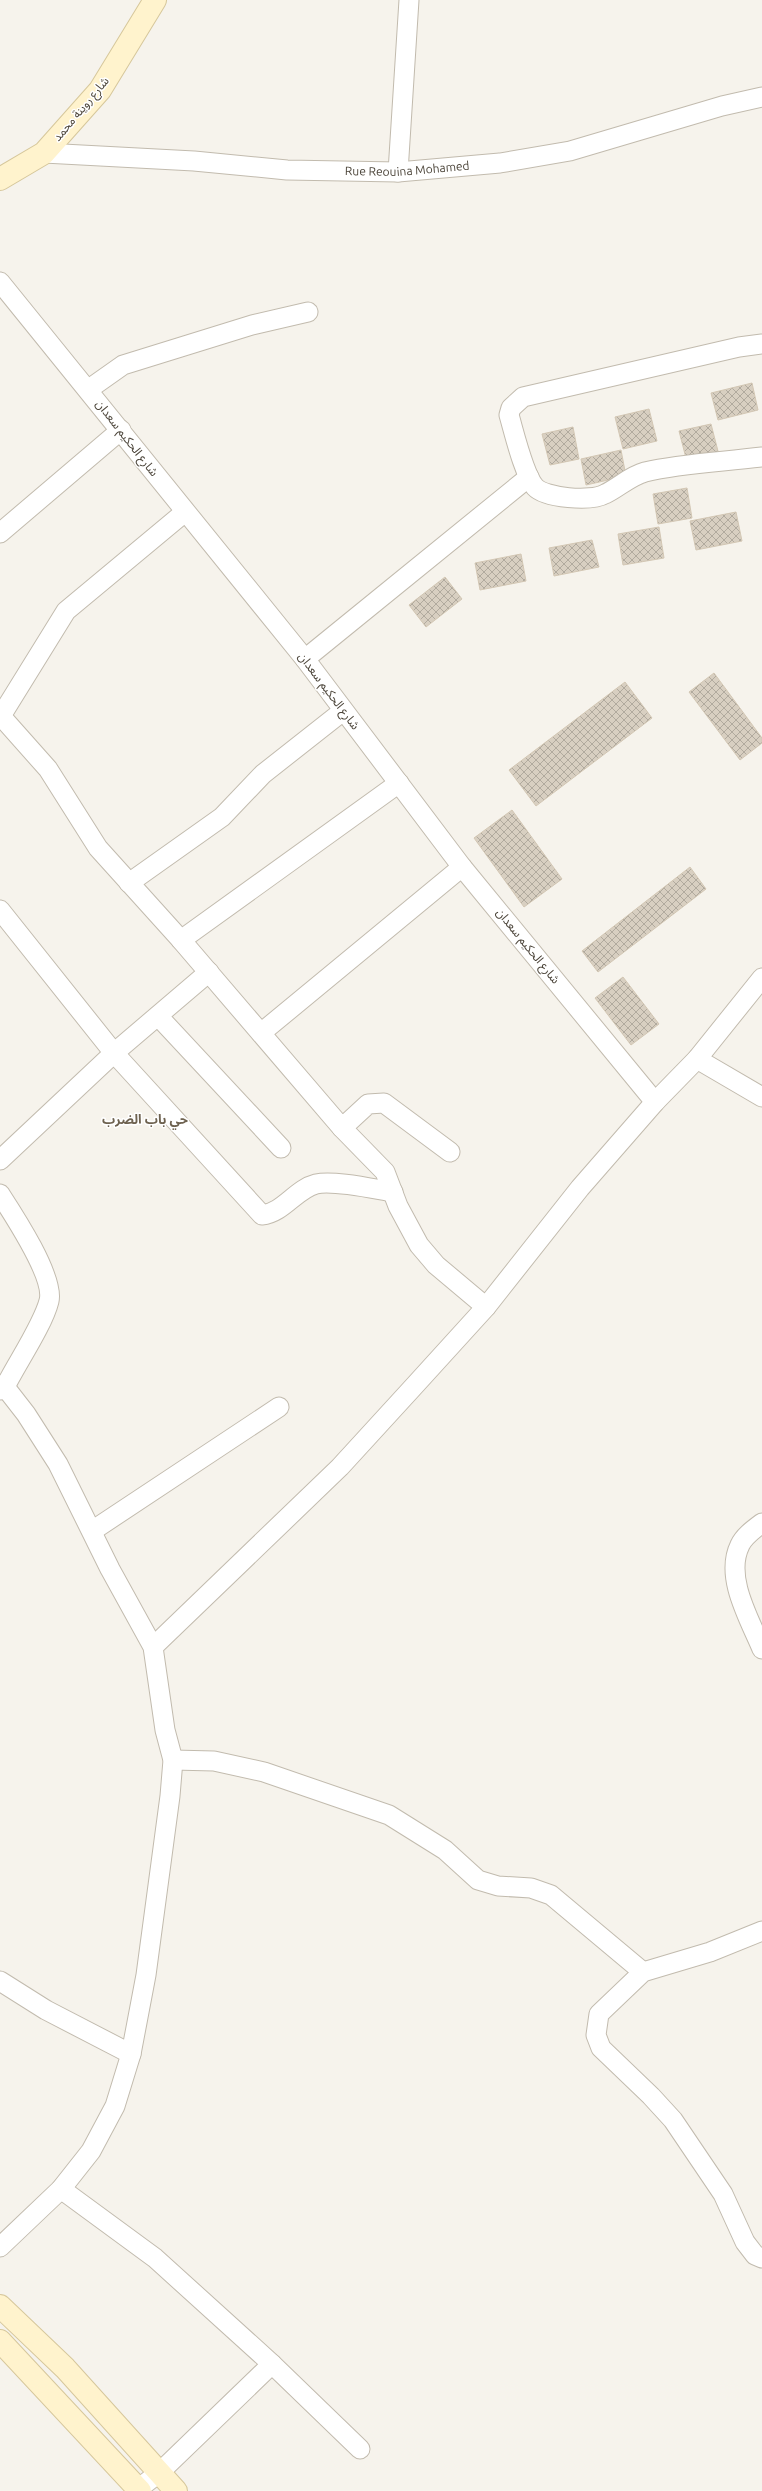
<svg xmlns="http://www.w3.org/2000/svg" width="762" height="2491" viewBox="0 0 762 2491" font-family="Ubuntu,'Noto Sans Arabic',sans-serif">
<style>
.building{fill:url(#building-cross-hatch);stroke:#d3c7b4}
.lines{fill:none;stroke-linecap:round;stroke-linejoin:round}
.street-casing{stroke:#c2bbae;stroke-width:21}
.secondary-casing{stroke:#d6c79b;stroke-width:24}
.street{stroke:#fff;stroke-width:19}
.secondary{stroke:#fff3cd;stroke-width:22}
.labels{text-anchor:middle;stroke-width:3;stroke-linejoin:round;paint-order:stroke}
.street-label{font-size:12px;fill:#4b4439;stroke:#fff}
.neighbourhood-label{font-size:13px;font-weight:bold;fill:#6e6250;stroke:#fff}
</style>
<defs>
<pattern id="building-cross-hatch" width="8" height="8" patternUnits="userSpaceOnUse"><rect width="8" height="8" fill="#d8cfc1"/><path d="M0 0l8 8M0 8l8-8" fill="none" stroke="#b1aa9e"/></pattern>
</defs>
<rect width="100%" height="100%" fill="#f6f3ec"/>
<!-- building -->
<g class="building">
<polygon points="752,383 758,410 718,420 711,393"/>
<polygon points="649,409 657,441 623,449 615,417"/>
<polygon points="711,424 719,455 687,462 679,431"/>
<polygon points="573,427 579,459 550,465 542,434"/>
<polygon points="621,450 626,476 586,485 581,459"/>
<polygon points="687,488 692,518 658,524 653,494"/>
<polygon points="736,512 742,541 696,550 690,521"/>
<polygon points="659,527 664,558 623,565 618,534"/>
<polygon points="592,540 599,567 554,576 549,548"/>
<polygon points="521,554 526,581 480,590 475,563"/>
<polygon points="445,577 462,599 426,627 409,605"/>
<polygon points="714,673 762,738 762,743 740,760 689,692"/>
<polygon points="625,682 652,718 536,806 509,770"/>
<polygon points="512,810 562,879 524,907 474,838"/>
<polygon points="690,867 706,889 598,972 582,951"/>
<polygon points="623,977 659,1024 631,1045 595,998"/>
</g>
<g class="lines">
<!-- street casing -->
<g class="street-casing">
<g id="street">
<path id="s1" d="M44 153 194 161 287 170 398 172 500 163 570 151 722 106 762 97"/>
<polyline points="398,172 409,0"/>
<polyline points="0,282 305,659 462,867 655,1102"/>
<path d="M762 344 739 347 523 397 511 408 509 415C514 432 524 475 535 487 545 498 591 502 605 494 618 488 630 476 645 472 683 463 723 462 762 457"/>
<polyline points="89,389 123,365 252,325 308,312"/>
<polyline points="0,533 121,430"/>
<polyline points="305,659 529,477"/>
<polyline points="0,715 48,769 98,848 181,940 342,1128 368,1104 384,1103 450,1152"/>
<polyline points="1,716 66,611 185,512"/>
<polyline points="129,883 222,817 263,774 343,711"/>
<path d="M0 910 114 1053 262 1215C283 1213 296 1189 316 1184 334 1180 374 1189 393 1192"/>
<polyline points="181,940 399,783"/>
<polyline points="158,1016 281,1148"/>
<polyline points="261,1033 462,867"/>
<polyline points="697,1059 762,1097"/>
<polyline points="342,1128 385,1172 398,1206 419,1245 436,1265 486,1307"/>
<polyline points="0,1160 114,1053 209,972"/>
<path d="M0 1194C13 1214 55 1278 49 1301 43 1325 17 1363 5 1387L0 1390"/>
<polyline points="0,1385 5,1387 26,1414 58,1464 110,1569 153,1647 165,1730 173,1760 170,1796 146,1975 131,2054 115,2106 91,2151 61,2189 0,2247"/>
<path d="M762 1523C754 1529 744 1536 740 1545 724 1577 750 1620 762 1649"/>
<polyline points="92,1531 279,1407"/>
<polyline points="153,1647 340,1467 416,1384 486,1307 580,1188 655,1102 697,1059 762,978"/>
<polyline points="173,1760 214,1761 264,1772 389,1815 445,1850 478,1880 498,1886 531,1888 551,1895 643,1972"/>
<polyline points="762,1931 710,1952 643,1972 599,2014 596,2035 601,2048 651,2096 673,2120 723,2194 745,2242 755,2255 762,2258"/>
<polyline points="0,1981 46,2010 131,2054"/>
<polyline points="61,2189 155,2258 272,2364 360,2449"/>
<polyline points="138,2489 160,2472 272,2364"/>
</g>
</g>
<!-- secondary casing -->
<g class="secondary-casing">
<g id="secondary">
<polyline points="0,179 44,153 100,90 155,0"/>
<polyline points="0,2306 65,2368 176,2491"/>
<polyline points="0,2341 140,2491"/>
</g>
</g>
<!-- street -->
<use href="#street" class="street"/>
<!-- secondary -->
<use href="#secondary" class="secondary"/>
</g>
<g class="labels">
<!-- street labels -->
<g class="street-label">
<text transform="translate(81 109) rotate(-50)" y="4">شارع روينة محمد</text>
<text dy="4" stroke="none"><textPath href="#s1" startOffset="364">Rue Reouina Mohamed</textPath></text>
<text transform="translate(127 438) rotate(52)" y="4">شارع الحكيم سعدان</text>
<text transform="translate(329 691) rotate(53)" y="4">شارع الحكيم سعدان</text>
<text transform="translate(528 946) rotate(51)" y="4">شارع الحكيم سعدان</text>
</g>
<!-- neighbourhood labels -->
<g class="neighbourhood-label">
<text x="145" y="1124">حي باب الضرب</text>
</g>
</g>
</svg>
